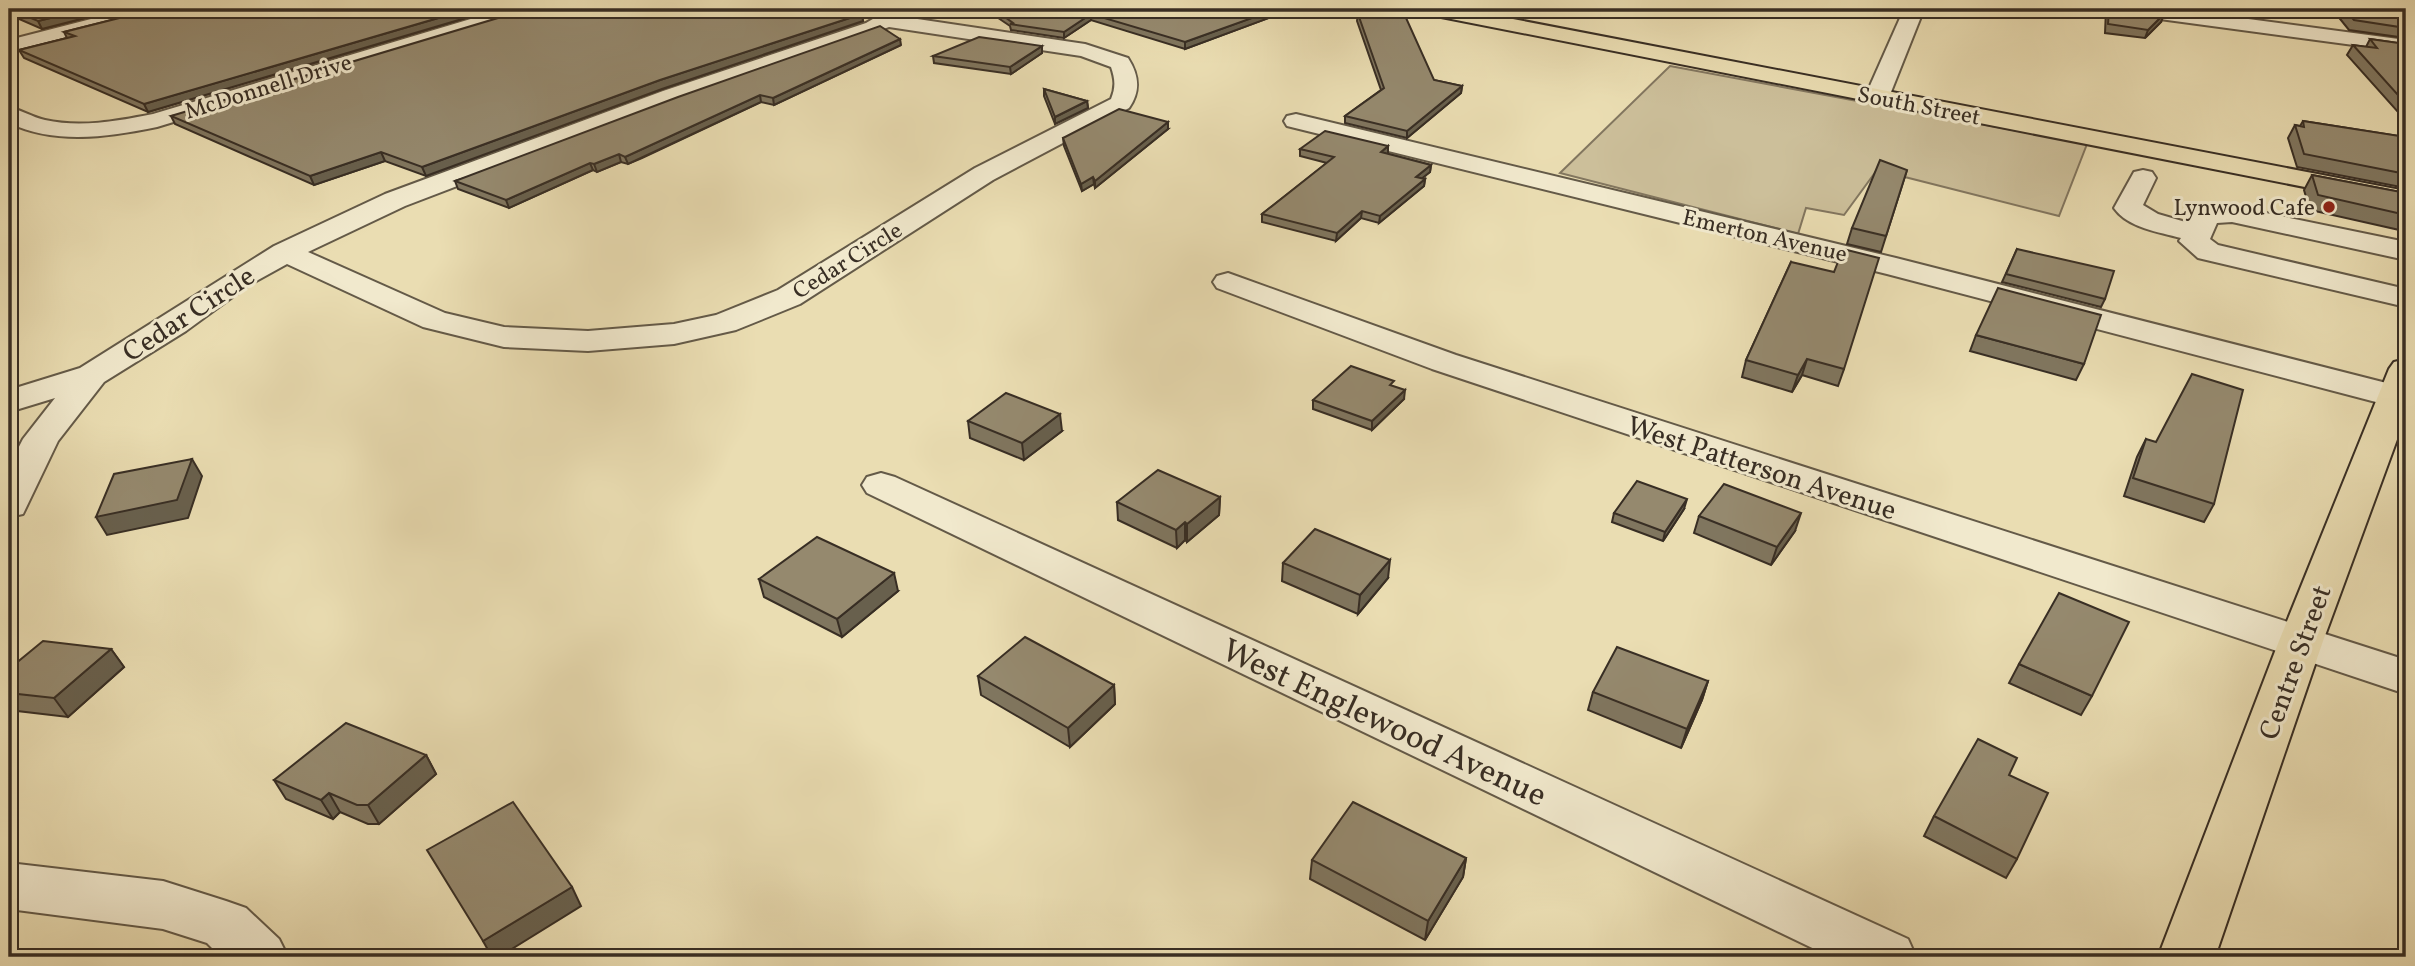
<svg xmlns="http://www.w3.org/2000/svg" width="2415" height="966" viewBox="0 0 2415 966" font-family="Vollkorn,serif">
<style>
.green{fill:#ccbf9a;stroke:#82765f;stroke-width:2}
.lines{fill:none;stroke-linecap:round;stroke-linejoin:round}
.minor-casing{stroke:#645a48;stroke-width:4}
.major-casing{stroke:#382e24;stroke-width:4}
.minor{fill:#f1e9cd;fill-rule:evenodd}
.major{fill:#eaddb2;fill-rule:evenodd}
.wall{fill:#80765f;stroke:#382e24;stroke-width:2}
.shaded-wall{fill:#68604d;stroke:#382e24;stroke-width:2}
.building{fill:#95896e;stroke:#382e24;stroke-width:2}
.poi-dot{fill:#8f2418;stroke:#f1e9cd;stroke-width:2.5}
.labels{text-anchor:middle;stroke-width:6;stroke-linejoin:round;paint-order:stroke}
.far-street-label{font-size:23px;fill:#382e24;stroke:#f1e9cd}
.far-poi-label{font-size:23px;fill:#382e24;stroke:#f1e9cd;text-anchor:end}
.street-label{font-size:28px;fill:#382e24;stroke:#f1e9cd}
.near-street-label{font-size:33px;fill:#382e24;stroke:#f1e9cd}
</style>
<rect width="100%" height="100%" fill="#eaddb2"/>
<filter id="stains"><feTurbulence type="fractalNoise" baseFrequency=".00286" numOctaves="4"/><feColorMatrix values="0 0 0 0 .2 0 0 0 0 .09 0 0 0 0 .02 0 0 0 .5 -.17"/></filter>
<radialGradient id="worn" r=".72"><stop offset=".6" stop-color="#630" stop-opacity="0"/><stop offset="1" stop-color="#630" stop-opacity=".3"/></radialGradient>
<!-- green -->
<polygon class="green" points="1670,66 2087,144 2059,216 1877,170 1844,215 1806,208 1798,234 1560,173"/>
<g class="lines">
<!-- minor casing -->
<g class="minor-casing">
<g id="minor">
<polygon points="130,9 163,9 160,13 9,52 9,40"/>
<path d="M504 9H534L531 13 157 127C108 137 56 145 9 123V107C21 110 32 117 45 120 80 128 118 121 153 114Z"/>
<path d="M890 9H912L904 17 1085 44 1128 58C1139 75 1141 91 1129 108L993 180 800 304 736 330 674 344 588 351 504 347 423 327 287 264 249 285 186 331 104 382 58 441 23 514 9 517V466L23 439 55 398 9 412V390L80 368 274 246 385 194 663 91 866 23ZM889 27 1081 56 1111 67C1115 79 1116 87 1111 99L975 168 778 290 716 315 674 324 588 331 504 327 445 313 308 252 405 206 679 101Z"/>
<polygon points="1904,9 1924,9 1889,97 1885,102 1869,102 1865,97"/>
<polygon points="2120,9 2173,9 2406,40 2406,52 2130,15 2123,13"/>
<polygon points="1296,114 1896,258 2406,388 2406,404 2395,407 1887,274 1287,126 1284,121 1287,116"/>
<path d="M2143 170 2152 172 2156 178 2143 205 2158 214 2189 223 2197 209 2232 206 2406 242V260L2232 222 2217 223 2210 239 2218 245 2406 289V307L2198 258 2179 241 2181 238C2159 232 2128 228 2114 208L2134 172Z"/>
<polygon points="1228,273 1456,355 2406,660 2406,694 1432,369 1217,288 1213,282 1217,276"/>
<polygon points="881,473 895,477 1908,939 1916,957 1831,957 867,493 862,485 867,477"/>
<polygon points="9,863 163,881 226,901 246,908 279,939 288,957 221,957 207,943 163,929 9,909"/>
</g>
</g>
<!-- major casing -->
<g class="major-casing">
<g id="major">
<polygon points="1421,9 1461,9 2406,191 2406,207 1431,15 1424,13"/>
<polygon points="2406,359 2406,415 2323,641 2215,957 2158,957 2279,641 2389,369 2394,362"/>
</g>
</g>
<!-- minor -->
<use href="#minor" class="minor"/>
<!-- major -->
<use href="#major" class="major"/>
</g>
<!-- wall -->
<g class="wall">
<polygon points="9,9 120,9 42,29 10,15"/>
<polygon points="155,9 496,9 148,112 24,58 19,50 67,38 64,32"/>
<polygon points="985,9 1293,9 1185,49 1091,20 1064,38 1011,30 1010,26"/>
<polygon points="2106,9 2135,9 2161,22 2145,38 2105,33"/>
<polygon points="2332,9 2406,9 2406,38 2349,30"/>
<polygon points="862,14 863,21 662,89 426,176 385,161 314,185 175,124 171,116"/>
<polygon points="1358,14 1434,80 1462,86 1461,93 1407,138 1345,123 1345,116 1381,90 1357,21"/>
<polygon points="2370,39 2406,44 2406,121 2347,55 2353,45 2366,47"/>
<polygon points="901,45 774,105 761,102 642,158 628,164 621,162 597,172 593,170 509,208 458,189 455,181"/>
<polygon points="1042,46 1042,53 1011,74 934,63 933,56"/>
<polygon points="1044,89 1087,101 1088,108 1055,124 1044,96"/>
<polygon points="2303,121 2406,137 2406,188 2297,167 2288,138 2295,125 2300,126"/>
<polygon points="1168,129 1095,188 1094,184 1082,191 1064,146 1063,138"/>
<polygon points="1300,149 1388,154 1431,165 1430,172 1422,178 1425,179 1424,186 1379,223 1361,218 1336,241 1262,222 1262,214 1327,163 1300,156"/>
<polygon points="1907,170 1881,252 1847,244 1852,228"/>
<polygon points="2312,175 2406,193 2406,227 2404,231 2310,210 2304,190"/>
<polygon points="2017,249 2105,299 2101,307 2002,282"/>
<polygon points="1791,262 1844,369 1838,386 1802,375 1792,392 1742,377 1746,360"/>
<polygon points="1976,335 2084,364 2076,380 1970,351"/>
<polygon points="1394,387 1404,399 1372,430 1313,409 1313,400"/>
<polygon points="968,421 1062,431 1024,460 970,438"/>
<polygon points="2146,439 2214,504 2204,522 2124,496 2137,457"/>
<polygon points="1220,497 1219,515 1187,542 1185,540 1177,548 1118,520 1117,502"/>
<polygon points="1684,509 1663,541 1612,522 1614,513"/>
<polygon points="1699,516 1795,531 1771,565 1694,533"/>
<polygon points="1283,563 1388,578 1358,614 1282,581"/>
<polygon points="759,579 898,591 842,637 764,597"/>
<polygon points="111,649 124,667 68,717 9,710 9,669"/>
<polygon points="2019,664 2092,696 2081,715 2009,683"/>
<polygon points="978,676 1114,685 1115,704 1070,747 981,695"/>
<polygon points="1708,681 1702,700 1681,748 1588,710 1593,692"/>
<polygon points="426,755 436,774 379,824 368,824 340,812 333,819 286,799 274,780"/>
<polygon points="2009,775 2017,859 2006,878 1924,836 1934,816"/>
<polygon points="1466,858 1463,877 1425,940 1310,879 1312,860"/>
</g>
<!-- shaded-wall -->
<g class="shaded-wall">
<polygon points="88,9 120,9 42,29 38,21"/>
<polygon points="469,9 496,9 148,112 144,104"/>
<polygon points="1277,9 1293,9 1185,49 1185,42"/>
<polygon points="2165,13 2161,22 2145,38 2148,30"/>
<polygon points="862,14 863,21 662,89 426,176 422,167 660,80"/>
<polygon points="1091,14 1091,20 1064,38 1064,32"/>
<polygon points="900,39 901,45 774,105 773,98"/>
<polygon points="1042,46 1042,53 1011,74 1010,67"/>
<polygon points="1462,86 1461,93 1407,138 1407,131"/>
<polygon points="760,95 761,102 628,164 625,157"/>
<polygon points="1087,101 1088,108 1055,124 1055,117"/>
<polygon points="1168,122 1168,129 1095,188 1095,181"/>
<polygon points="1388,146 1388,154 1380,160 1381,152"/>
<polygon points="381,152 385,161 314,185 310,176"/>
<polygon points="619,154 621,162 597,172 594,164"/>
<polygon points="590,163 593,170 509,208 506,200"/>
<polygon points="1431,165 1430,172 1415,184 1416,177"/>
<polygon points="1093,177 1094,184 1082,191 1081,184"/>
<polygon points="1425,179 1424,186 1379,223 1380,216"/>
<polygon points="1362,211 1361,218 1336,241 1337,233"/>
<polygon points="1807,359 1802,375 1792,392 1798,375"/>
<polygon points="1405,390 1404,399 1372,430 1372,421"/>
<polygon points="1060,414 1062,431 1024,460 1022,443"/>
<polygon points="192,459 202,476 188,518 107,535 96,517"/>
<polygon points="1220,497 1219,515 1187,542 1187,524"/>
<polygon points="1687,499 1684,509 1663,541 1665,532"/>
<polygon points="1801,513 1795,531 1771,565 1777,547"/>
<polygon points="1185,522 1185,540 1177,548 1176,530"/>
<polygon points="1390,560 1388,578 1358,614 1360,595"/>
<polygon points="894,573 898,591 842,637 837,619"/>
<polygon points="111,649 124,667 68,717 54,698"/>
<polygon points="1708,681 1702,700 1681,748 1687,729"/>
<polygon points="1114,685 1115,704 1070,747 1068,728"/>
<polygon points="426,755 436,774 379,824 368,805"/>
<polygon points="329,793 340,812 333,819 321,800"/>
<polygon points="1466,858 1463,877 1425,940 1428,921"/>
<polygon points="572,887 581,906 499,957 492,957 483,941"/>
</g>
<!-- building -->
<g class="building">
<polygon points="9,9 88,9 38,21"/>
<polygon points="155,9 469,9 144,104 19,50 75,36 64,32"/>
<polygon points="528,9 854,9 862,14 660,80 422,167 381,152 310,176 171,116"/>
<polygon points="994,9 1277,9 1185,42 1091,14 1064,32 1010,24 1013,23"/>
<polygon points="1363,9 1402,9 1434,80 1462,86 1407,131 1345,116 1384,88 1358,14"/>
<polygon points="2109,9 2135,9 2165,13 2148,30 2108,24"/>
<polygon points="2344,9 2406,9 2406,28 2354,20"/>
<polygon points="880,26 900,39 773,98 760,95 625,157 619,154 594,164 590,163 506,200 455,181 678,97"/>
<polygon points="979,37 1042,46 1010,67 933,56"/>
<polygon points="2370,39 2406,44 2406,104 2353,45 2377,48"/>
<polygon points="1044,89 1087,101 1055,117"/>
<polygon points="1119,109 1168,122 1095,181 1093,177 1081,184 1063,138"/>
<polygon points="2303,121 2406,137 2406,174 2304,154 2295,125 2304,127"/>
<polygon points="1325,131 1388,146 1381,152 1431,165 1416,177 1425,179 1380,216 1362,211 1337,233 1262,214 1334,157 1300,149"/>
<polygon points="1880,160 1907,170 1886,236 1852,228"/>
<polygon points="2312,175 2406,193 2406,215 2318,195"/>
<polygon points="1843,249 1879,258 1844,369 1807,359 1798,375 1746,360 1791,262 1834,272"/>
<polygon points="2017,249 2114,271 2105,299 2006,274"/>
<polygon points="1998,288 2101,315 2084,364 1976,335"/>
<polygon points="1351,366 1394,381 1390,385 1405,390 1372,421 1313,400"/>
<polygon points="2192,374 2243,390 2214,504 2133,478 2146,439 2156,442"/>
<polygon points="1006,393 1060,414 1022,443 968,421"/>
<polygon points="192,459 177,500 96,517 114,474"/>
<polygon points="1158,470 1220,497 1187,524 1185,522 1176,530 1117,502"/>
<polygon points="1637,481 1687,499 1665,532 1614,513"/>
<polygon points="1724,484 1801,513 1777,547 1699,516"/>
<polygon points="1315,529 1390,560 1360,595 1283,563"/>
<polygon points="817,537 894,573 837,619 759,579"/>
<polygon points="2059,593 2129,622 2092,696 2019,664"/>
<polygon points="1025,637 1114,685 1068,728 978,676"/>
<polygon points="43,641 111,649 54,698 9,693 9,669"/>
<polygon points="1617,647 1708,681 1687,729 1593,692"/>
<polygon points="346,723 426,755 368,805 357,805 329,793 321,800 274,780"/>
<polygon points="1978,739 2017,758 2009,775 2048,793 2017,859 1934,816"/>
<polygon points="513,802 572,887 483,941 427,850"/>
<polygon points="1353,802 1466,858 1428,921 1312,860"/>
</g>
<!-- markers -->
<circle class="poi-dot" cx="2329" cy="207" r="7"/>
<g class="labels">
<!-- far-street labels -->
<g class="far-street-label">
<text transform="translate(268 86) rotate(-17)" y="8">McDonnell Drive</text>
<text transform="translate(1919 105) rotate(11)" y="8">South Street</text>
<text transform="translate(1765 235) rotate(13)" y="8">Emerton Avenue</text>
<text transform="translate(847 260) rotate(-32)" y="8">Cedar Circle</text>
</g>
<!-- far-poi labels -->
<g class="far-poi-label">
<text x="2315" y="215">Lynwood Cafe</text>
</g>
<!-- street labels -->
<g class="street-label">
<text transform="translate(188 313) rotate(-33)" y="10">Cedar Circle</text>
<text transform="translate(1762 467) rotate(18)" y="10">West Patterson Avenue</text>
<text transform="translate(2294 662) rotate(-70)" y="10">Centre Street</text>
</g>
<!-- near-street labels -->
<g class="near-street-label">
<text transform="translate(1385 721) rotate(25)" y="12">West Englewood Avenue</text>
</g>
</g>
<!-- margin -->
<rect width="2415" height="966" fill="none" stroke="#eaddb2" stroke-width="35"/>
<rect x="10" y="10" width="2394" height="945" fill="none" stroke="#382e24" stroke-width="3.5"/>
<rect x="18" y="18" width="2380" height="931" fill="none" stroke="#382e24" stroke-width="2"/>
<rect width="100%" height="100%" filter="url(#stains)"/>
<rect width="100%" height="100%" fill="url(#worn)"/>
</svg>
